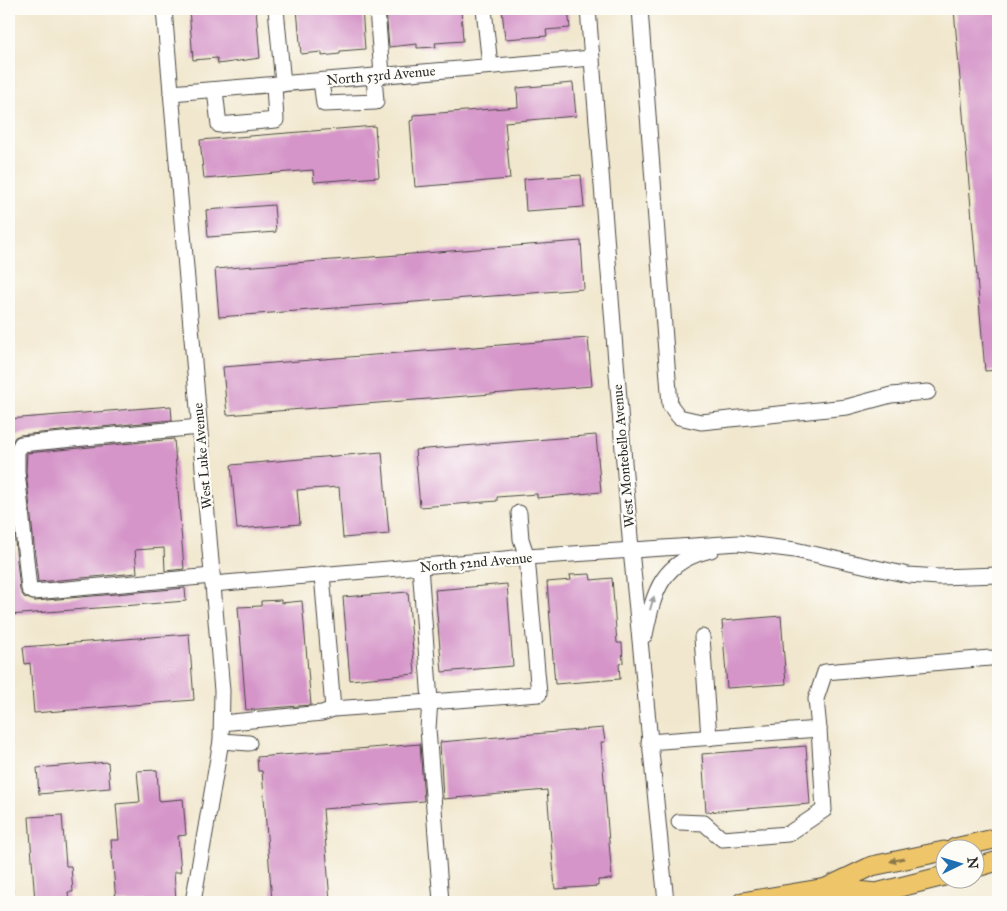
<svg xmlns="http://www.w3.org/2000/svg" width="1007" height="911" viewBox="0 0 1007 911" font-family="'IM FELL Great Primer',serif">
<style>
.building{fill:#d595c9}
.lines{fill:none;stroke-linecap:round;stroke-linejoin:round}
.minor-casing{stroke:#494743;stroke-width:17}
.major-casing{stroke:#494743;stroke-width:21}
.minor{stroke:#fff;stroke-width:15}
.major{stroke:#eec569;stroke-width:19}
.rail-casing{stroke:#2b2b2b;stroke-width:5.5}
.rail{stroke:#fdfcf7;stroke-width:4;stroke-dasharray:11;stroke-linecap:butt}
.oneway{fill:#a0a0a0}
.oneway2{fill:#8c784a}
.labels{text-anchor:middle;stroke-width:4.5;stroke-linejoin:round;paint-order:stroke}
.street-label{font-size:14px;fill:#2b2b2b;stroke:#fdfcf7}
</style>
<rect width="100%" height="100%" fill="#fdfcf7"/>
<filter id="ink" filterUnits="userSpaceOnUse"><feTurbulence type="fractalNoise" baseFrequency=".02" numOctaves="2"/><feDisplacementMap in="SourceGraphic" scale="10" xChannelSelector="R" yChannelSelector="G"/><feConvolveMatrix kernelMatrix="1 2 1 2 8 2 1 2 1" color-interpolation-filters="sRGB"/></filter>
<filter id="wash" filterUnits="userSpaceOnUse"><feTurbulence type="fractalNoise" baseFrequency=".0096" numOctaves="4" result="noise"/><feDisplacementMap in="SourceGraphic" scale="20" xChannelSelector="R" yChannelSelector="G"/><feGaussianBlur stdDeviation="1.12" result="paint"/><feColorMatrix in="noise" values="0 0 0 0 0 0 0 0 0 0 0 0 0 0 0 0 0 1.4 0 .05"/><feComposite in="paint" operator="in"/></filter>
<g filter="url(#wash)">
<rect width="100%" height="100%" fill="#f1e7ce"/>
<g id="blocks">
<!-- building -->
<g class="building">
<polygon points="189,9 256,9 260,58 218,64 217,58 193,60"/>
<polygon points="297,9 362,9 365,49 340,51 340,54 322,56 322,52 301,54"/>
<polygon points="386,9 461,9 463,41 435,43 436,47 417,48 417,44 389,47"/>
<polygon points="502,9 568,9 570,28 546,30 547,36 505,39"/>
<polygon points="954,9 998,9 998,370 985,371"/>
<polygon points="573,83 576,116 505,122 510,179 415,187 410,121 413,120 413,115 518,107 517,88"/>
<polygon points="375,126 379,177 314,182 313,170 204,179 200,140"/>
<polygon points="581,175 584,207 526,211 524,179"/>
<polygon points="274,205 276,232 208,237 206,210"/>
<polygon points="581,241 584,289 219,317 215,269"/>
<polygon points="588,338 592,386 227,415 223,367"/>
<polygon points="171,406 172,420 20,435 15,437 9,448 9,419"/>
<polygon points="596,435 601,492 537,498 537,494 497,497 497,501 420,507 415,450"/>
<polygon points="174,439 184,569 165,571 164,548 135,550 137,573 38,582 26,471 27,453"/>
<polygon points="382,452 389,534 343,538 339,487 297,490 300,524 237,529 231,465"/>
<polygon points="9,483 20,590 24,597 35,601 185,588 186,601 9,615"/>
<polygon points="590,574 591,580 612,578 617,643 622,643 623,663 619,664 620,679 555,684 547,582 571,580 570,575"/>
<polygon points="507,584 513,666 442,672 435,590"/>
<polygon points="408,592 415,674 350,680 343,597"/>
<polygon points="281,600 281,603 302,601 311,705 246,710 238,607 261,606 261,601"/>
<polygon points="781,616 786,684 727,688 722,621"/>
<polygon points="189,634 194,700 34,713 30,663 25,664 23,647"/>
<polygon points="603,728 605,742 601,742 612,879 598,880 598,886 555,889 547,790 443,799 440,742"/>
<polygon points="420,744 424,801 323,809 330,902 272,902 262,771 258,771 257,757"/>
<polygon points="806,746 810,804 706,812 702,754"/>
<polygon points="108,762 110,788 39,794 37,768"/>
<polygon points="157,770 159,801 183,799 186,835 178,836 181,872 174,872 176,901 116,902 111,840 119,840 116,804 140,802 137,771"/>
<polygon points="62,815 66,866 71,866 73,892 68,892 69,902 35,902 29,817"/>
</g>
</g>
</g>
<g filter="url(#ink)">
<use href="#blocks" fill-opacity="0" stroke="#494743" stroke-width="1"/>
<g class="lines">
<!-- minor casing -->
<g class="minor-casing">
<g id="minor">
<polyline points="164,9 222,691 221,741 193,902"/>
<polyline points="276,9 283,84"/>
<polyline points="377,9 382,75"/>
<polyline points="484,9 490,66"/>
<polyline points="588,9 631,550 666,902"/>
<polyline points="640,9 670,405 679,417 701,422 847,407 891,395 928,392"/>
<polyline points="321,81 324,104 376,102 374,76"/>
<polyline points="215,90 219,125 276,120 274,85"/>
<polyline points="171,93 592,58"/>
<polyline points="199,427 21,444 17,452 17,471 29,589 34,592 212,576"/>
<polyline points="420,566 430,701 428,729 441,902"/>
<polyline points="322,574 333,709"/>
<polyline points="213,584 527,557 739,543 795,550 908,575 939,577 998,575"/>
<path d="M645 635C654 590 662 561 711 550"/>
<polyline points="702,637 709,738"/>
<polyline points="222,723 322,713 333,709 539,694 527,557 521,539 519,513"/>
<polyline points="221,741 249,743"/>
<polyline points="649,742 819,729 816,699 825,672 990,658"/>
<polyline points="679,822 704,823 722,839 788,834 824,810 819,729"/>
</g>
</g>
<!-- major casing -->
<g class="major-casing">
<g id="major">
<polyline points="955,848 998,838"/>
<polyline points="974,868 998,861"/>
<polyline points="828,888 876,893 944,876"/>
<polyline points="742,902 826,888 872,866 944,851"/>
</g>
</g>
<!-- minor -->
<use href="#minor" class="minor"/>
<!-- major -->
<use href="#major" class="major"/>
<!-- rail casing -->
<g class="rail-casing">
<polyline id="rail" points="9,866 11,902"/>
</g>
<!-- rail -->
<use href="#rail" class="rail"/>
</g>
<!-- one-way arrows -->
<defs><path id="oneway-solid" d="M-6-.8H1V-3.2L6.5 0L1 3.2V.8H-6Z" transform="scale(1.25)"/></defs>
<use class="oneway" href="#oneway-solid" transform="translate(652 603) rotate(-74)"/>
<use class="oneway2" href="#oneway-solid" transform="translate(897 860) rotate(168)"/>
</g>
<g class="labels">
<!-- street labels -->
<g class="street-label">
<text transform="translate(381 75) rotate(-5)" y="5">North 53rd Avenue</text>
<text transform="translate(202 456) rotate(-95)" y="5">West Luke Avenue</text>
<text transform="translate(623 456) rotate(-95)" y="5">West Montebello Avenue</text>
<text transform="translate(476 562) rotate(-5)" y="5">North 52nd Avenue</text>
</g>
</g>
<!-- margin -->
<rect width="1007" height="911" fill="none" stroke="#fdfcf7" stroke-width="30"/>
<!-- north arrow -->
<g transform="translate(960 864) rotate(85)"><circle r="24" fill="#fdfcf7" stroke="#a9a8a5"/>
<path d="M0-4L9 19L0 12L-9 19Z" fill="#1f6fb2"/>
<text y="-8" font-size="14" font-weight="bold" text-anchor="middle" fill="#2b2b2b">N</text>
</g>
</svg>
